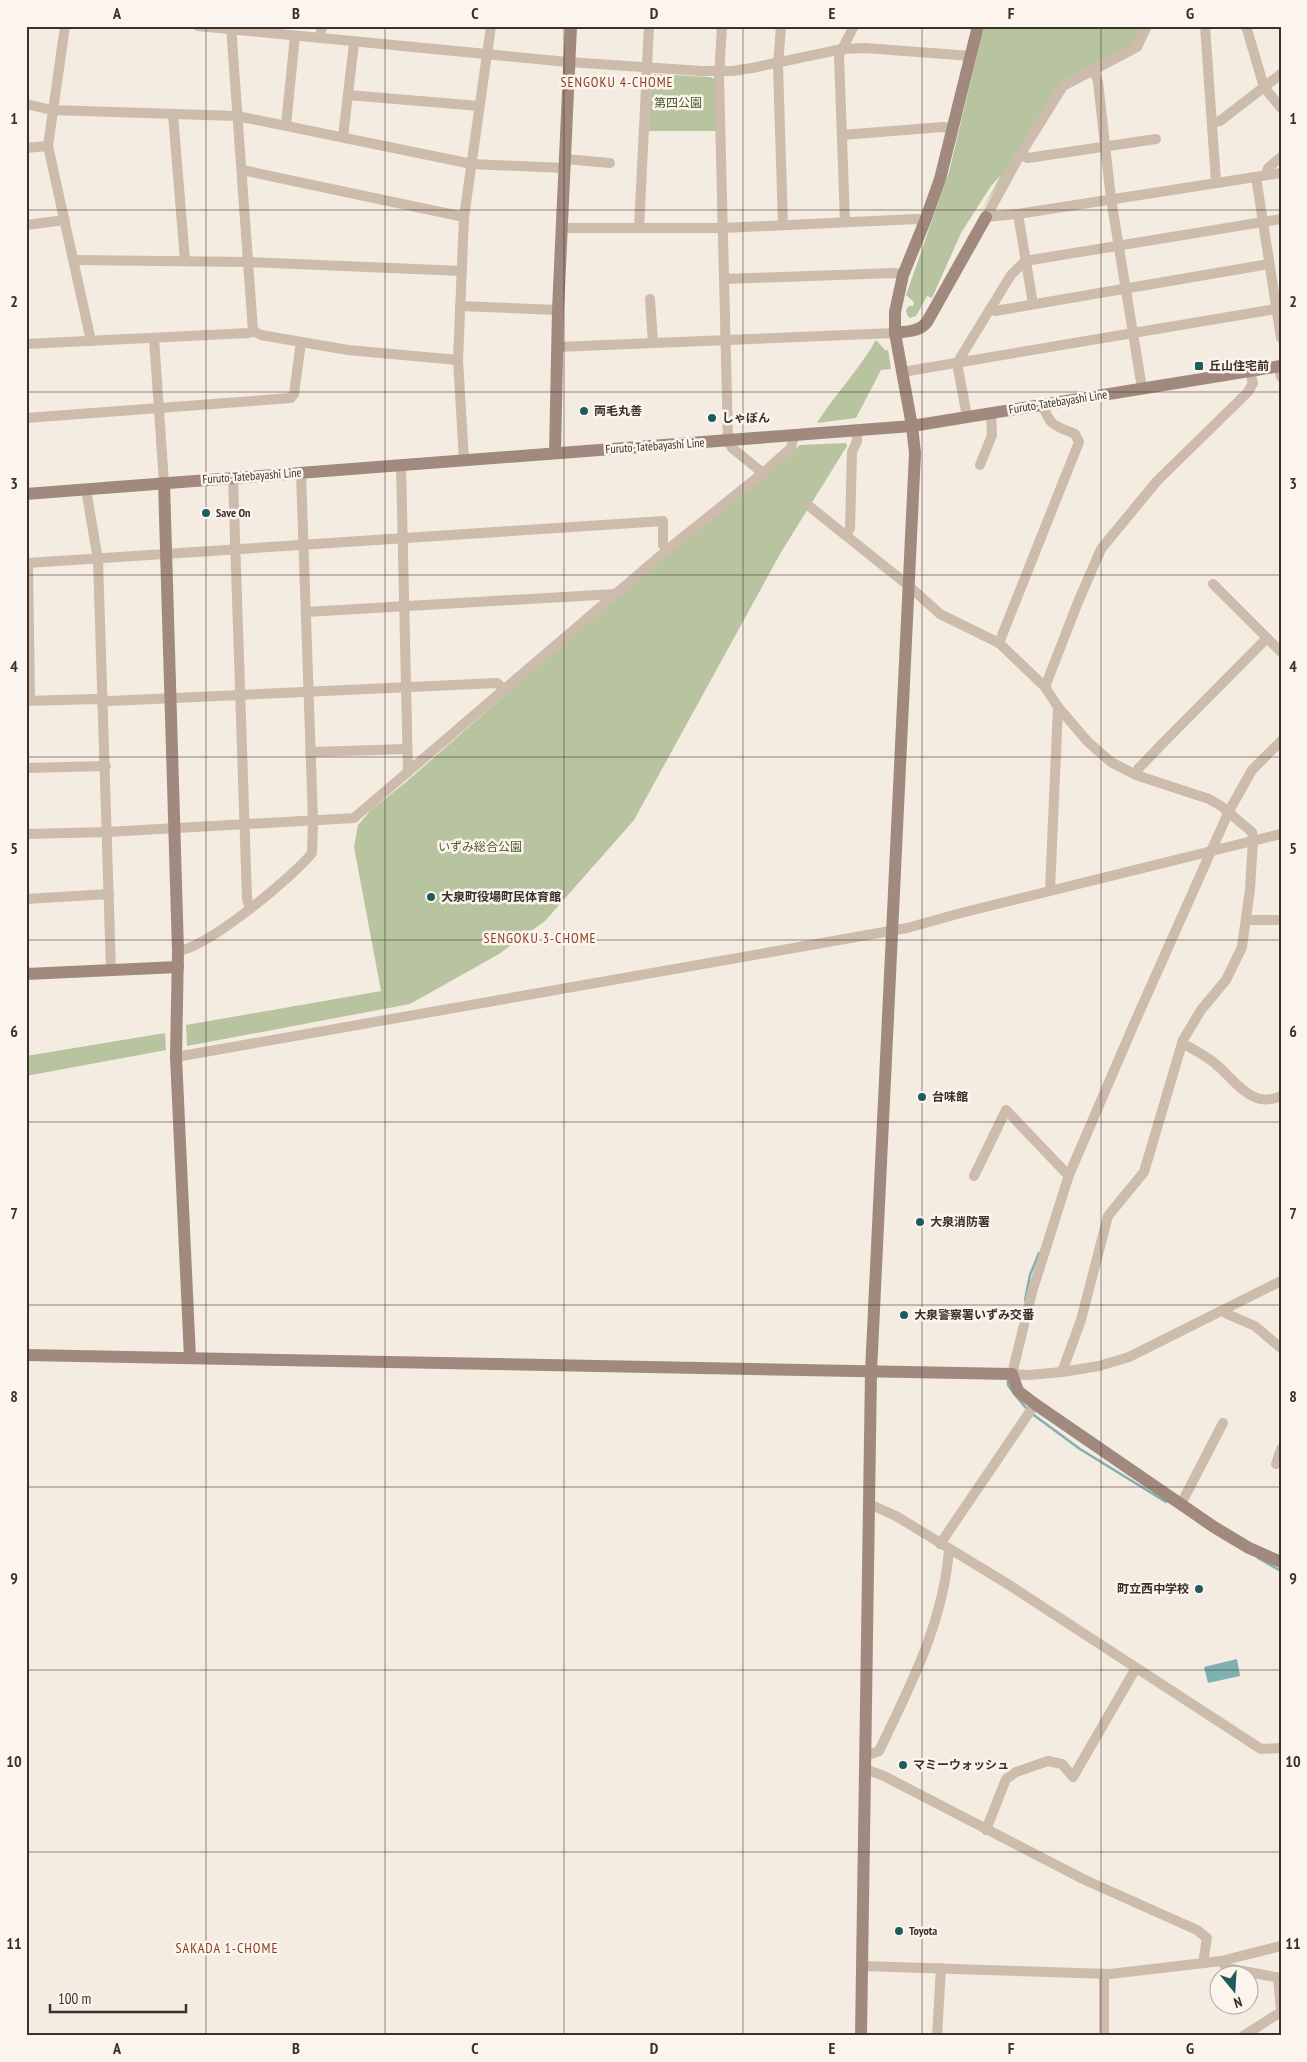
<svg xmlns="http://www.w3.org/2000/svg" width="1307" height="2062" viewBox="0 0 1307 2062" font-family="'PT Sans Narrow','Noto Sans JP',sans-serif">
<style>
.green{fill:#b8c4a0}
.water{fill:#7fb0b2}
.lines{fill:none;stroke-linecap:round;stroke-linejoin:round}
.stream{stroke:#7fb0b2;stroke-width:2.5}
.street{stroke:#cdbbac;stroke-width:10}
.secondary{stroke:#a18a7d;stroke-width:12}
.grid{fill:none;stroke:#3b302b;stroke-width:1;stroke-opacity:0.55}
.poi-dot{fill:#1f5a5e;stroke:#fbf5ee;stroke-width:2}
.labels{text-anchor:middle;stroke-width:5;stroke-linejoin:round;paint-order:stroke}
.park-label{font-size:12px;fill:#4a5a2e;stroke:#fbf5ee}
.poi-label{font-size:12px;font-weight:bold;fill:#3b302b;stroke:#fbf5ee;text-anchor:start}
.street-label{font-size:12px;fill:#3b302b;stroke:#fbf5ee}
.neighbourhood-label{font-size:14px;letter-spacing:1px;fill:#8c3b22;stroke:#fbf5ee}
.neatline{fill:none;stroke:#3b302b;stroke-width:2}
.grid-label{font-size:16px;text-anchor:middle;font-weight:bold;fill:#3b302b}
</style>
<rect width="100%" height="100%" fill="#f4ebe1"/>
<!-- green -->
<g class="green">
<polygon points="984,26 1143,26 1132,45 1059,86 981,212 1001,175 991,186 961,233 932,298 927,296 916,316 910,318 907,315 906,310 909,306 913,306 914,302 906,295 949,172"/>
<polygon points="655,74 710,77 715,79 716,131 649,131 651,76"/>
<path d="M876 340 885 350H888L891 369 881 370 856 418 817 423C835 394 859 370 876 340Z"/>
<polygon points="846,443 847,446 780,554 634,820 545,921 499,954 410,1004 187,1046 186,1025 381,991 354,847 358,825 371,810 406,782 659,560 765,476 800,445"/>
<polygon points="165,1033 166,1050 26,1076 26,1056"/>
</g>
<!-- water -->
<polygon class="water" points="1237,1659 1240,1676 1208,1683 1204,1667"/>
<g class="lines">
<!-- stream -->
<g class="stream">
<polyline points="1025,1300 1030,1275 1039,1253"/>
<polyline points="1008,1379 1008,1385 1013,1392"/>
<polyline points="1016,1396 1027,1409"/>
<polyline points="1031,1413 1080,1449 1166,1502"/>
<polyline points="1258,1558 1281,1571"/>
</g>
<!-- street -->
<g class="street">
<polyline points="65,26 48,146 91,341"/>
<polyline points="198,26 568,62 702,71 732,71 752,68 842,49 865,48 971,56"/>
<polyline points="231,26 253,331"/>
<polyline points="722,26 719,77 728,440 732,448 763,473"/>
<polyline points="781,26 778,66 783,225"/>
<polyline points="1147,26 1137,47 1063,86 1020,155 986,217 1018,214 1281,173"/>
<polyline points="1205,26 1216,182"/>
<polyline points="1246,26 1264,87 1281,108"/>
<polyline points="320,38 322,26"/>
<polyline points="1094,70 1098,82 1111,199 1142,388"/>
<polyline points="348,95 479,106"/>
<polyline points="26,104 52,110 237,116 472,164 565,168"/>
<polyline points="173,114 185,261"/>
<polyline points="1213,122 1220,121 1281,74"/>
<polyline points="286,125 295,36"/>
<polyline points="842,135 943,127 953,128"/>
<polyline points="343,137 354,43"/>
<polyline points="26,148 48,146"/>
<polyline points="1020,155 1028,158 1156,139"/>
<polyline points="565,159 610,163"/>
<polyline points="242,170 464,217"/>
<polyline points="1266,175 1268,168 1281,157"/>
<polyline points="1256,177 1281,338"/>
<polyline points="1018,214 1033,304"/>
<polyline points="845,222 839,55 854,26"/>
<polyline points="26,225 65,220"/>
<polyline points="562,228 723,228 916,219 925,221"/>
<polyline points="639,228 649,26"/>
<polyline points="74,260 248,262 462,271"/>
<polyline points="725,279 894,273 903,275"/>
<polyline points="650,299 653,343"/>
<polyline points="460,306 558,310"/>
<polyline points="990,309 995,311 1269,264"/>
<polyline points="154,338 164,483"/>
<polyline points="26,344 249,333 253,331 261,335 348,350 458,360"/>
<polyline points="557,347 895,333"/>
<polyline points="1278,366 1281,377"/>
<polyline points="902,372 1276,309"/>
<polyline points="967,417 957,363 1011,275 1025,261 1281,219"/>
<polyline points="26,418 291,398 294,394 301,342"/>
<polyline points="464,460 458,360 464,217 491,26"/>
<polyline points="401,465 408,772"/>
<polyline points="980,465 992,435 991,413"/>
<polyline points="233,478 247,899 250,909"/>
<polyline points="86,489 98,560 111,971"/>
<polyline points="809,506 909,586 940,614 999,643 1045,687 1058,707 1088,742 1111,762 1136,775 1209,799 1221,806 1252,832 1253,840 1250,889 1242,947 1226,980 1201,1010 1183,1040 1144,1172 1108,1216 1081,1320 1062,1372"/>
<polyline points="846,535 850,528 852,452 857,441 857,430"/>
<polyline points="1213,584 1281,652"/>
<polyline points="306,612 615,594"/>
<path d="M999 643 1079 442 1075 434C1055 425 1050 427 1043 405"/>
<polyline points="1045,687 1078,602 1101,549 1157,481 1248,392 1253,383 1250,371"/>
<polyline points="26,701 95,699 110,701 497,683 504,689"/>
<polyline points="30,701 28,563 663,521 663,545 667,550"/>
<polyline points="1281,741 1252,770 1229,811 1134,1024 1069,1175 1032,1292 1012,1374 1029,1375 1062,1372 1099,1366 1129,1357 1281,1281"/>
<polyline points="310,752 407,749"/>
<polyline points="26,768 106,766"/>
<polyline points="1136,775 1138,769 1161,745 1267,638"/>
<polyline points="26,834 107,832 354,818 667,550 763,473 791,448 794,435"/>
<polyline points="1050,890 1058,707"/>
<polyline points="26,899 109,894"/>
<polyline points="1246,920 1281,920"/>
<path d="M178 951C208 947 292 878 312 853L313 821 301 473"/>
<path d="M1182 1043C1194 1050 1209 1057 1219 1067 1237 1083 1253 1109 1281 1096"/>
<polyline points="176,1057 907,928 961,913 1281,834"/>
<polyline points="974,1176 1006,1110 1069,1176"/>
<polyline points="1225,1310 1227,1314 1255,1326 1281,1348"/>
<polyline points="1276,1464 1281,1449"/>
<polyline points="869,1504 896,1516 1006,1583 1261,1749 1281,1748"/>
<polyline points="1181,1504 1223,1423"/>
<polyline points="940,1544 1035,1404"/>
<path d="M865 1756 879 1751C910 1687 944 1621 949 1549"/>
<polyline points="865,1769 884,1776 1085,1880 1197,1930 1207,1938 1203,1963"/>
<polyline points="986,1830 1006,1779 1016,1772 1048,1761 1062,1764 1073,1777 1136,1668"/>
<polyline points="1221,1961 1227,1968 1281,1978"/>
<polyline points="862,1966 1110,1974 1221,1961 1281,1946"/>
<polyline points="1104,1974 1104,2036"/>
<polyline points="1278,1978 1281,2010"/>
<polyline points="937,2036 941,1968"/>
<polyline points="1243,2036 1281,2012"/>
</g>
<!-- secondary -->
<g class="secondary">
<path d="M895 333C908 331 919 332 927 322L986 217"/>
<polyline points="555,453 558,310 571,26"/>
<polyline points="164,483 178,951 176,1057 190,1358"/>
<polyline points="26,494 912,426 1281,366"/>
<polyline points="26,974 178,967"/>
<polyline points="26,1355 1012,1374 1018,1391 1035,1404 1214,1527 1249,1548 1281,1562"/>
<polyline points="861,2036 871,1372 915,453 912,426 895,333 895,312 903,275 925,221 940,179 978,26"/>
</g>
</g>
<!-- grid -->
<path class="grid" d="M206 26V2036M385 26V2036M564 26V2036M743 26V2036M922 26V2036M1101 26V2036M26 210H1281M26 392H1281M26 575H1281M26 757H1281M26 940H1281M26 1122H1281M26 1305H1281M26 1487H1281M26 1670H1281M26 1852H1281"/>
<!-- markers -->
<g class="poi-dot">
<rect x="1194" y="361" width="10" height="10" rx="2.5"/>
<circle cx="584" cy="411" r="5"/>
<circle cx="712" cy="418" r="5"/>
<circle cx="206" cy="513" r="5"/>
<circle cx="431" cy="897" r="5"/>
<circle cx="922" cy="1097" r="5"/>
<circle cx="920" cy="1222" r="5"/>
<circle cx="904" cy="1315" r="5"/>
<circle cx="1199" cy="1589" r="5"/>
<circle cx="903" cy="1765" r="5"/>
<circle cx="899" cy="1931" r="5"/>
</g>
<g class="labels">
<!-- park labels -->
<g class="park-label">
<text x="678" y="107">第四公園</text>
<text x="480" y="851">いずみ総合公園</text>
</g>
<!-- poi labels -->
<g class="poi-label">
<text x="1209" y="370">丘山住宅前</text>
<text x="594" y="415">両毛丸善</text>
<text x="722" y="422">しゃぼん</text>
<text x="216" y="517">Save On</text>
<text x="441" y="901">大泉町役場町民体育館</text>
<text x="932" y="1101">台味館</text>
<text x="930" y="1226">大泉消防署</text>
<text x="914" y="1319">大泉警察署いずみ交番</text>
<text x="1189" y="1593" text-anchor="end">町立西中学校</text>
<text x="913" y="1769">マミーウォッシュ</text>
<text x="909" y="1935">Toyota</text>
</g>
<!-- street labels -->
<g class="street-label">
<text transform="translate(1058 402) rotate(-9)" y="4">Furuto-Tatebayashi Line</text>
<text transform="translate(655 446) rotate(-4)" y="4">Furuto-Tatebayashi Line</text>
<text transform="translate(252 476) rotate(-4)" y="4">Furuto-Tatebayashi Line</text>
</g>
<!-- neighbourhood labels -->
<g class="neighbourhood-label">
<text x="617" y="87">SENGOKU 4-CHOME</text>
<text x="540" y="943">SENGOKU 3-CHOME</text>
<text x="227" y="1953">SAKADA 1-CHOME</text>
</g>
</g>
<!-- border -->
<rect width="1307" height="2062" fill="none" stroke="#fbf5ee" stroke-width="55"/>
<!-- north arrow -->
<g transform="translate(1234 1990) rotate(162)"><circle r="24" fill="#fbf5ee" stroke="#aea6a0"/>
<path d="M0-4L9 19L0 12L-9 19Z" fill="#1f5a5e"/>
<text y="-8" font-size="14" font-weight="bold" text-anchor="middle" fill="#3b302b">N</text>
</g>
<!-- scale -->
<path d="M50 2004v8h136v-8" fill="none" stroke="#3b302b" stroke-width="2.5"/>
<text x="58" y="2004" font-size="15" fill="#3b302b" stroke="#fbf5ee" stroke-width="4" paint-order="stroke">100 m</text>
<rect x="28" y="28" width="1252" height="2006" class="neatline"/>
<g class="grid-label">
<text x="117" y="19">A</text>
<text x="296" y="19">B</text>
<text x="475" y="19">C</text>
<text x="654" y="19">D</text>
<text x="832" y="19">E</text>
<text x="1011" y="19">F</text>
<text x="1190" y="19">G</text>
<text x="14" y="124">1</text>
<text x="1293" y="124">1</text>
<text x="14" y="307">2</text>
<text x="1293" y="307">2</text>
<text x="14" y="489">3</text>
<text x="1293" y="489">3</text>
<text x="14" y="672">4</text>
<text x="1293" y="672">4</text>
<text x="14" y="854">5</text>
<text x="1293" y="854">5</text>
<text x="14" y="1037">6</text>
<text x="1293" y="1037">6</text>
<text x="14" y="1219">7</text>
<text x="1293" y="1219">7</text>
<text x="14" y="1402">8</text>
<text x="1293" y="1402">8</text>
<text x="14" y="1584">9</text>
<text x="1293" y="1584">9</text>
<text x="14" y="1767">10</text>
<text x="1293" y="1767">10</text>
<text x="14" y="1949">11</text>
<text x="1293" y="1949">11</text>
<text x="117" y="2054">A</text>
<text x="296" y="2054">B</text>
<text x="475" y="2054">C</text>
<text x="654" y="2054">D</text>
<text x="832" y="2054">E</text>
<text x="1011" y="2054">F</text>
<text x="1190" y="2054">G</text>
</g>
</svg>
